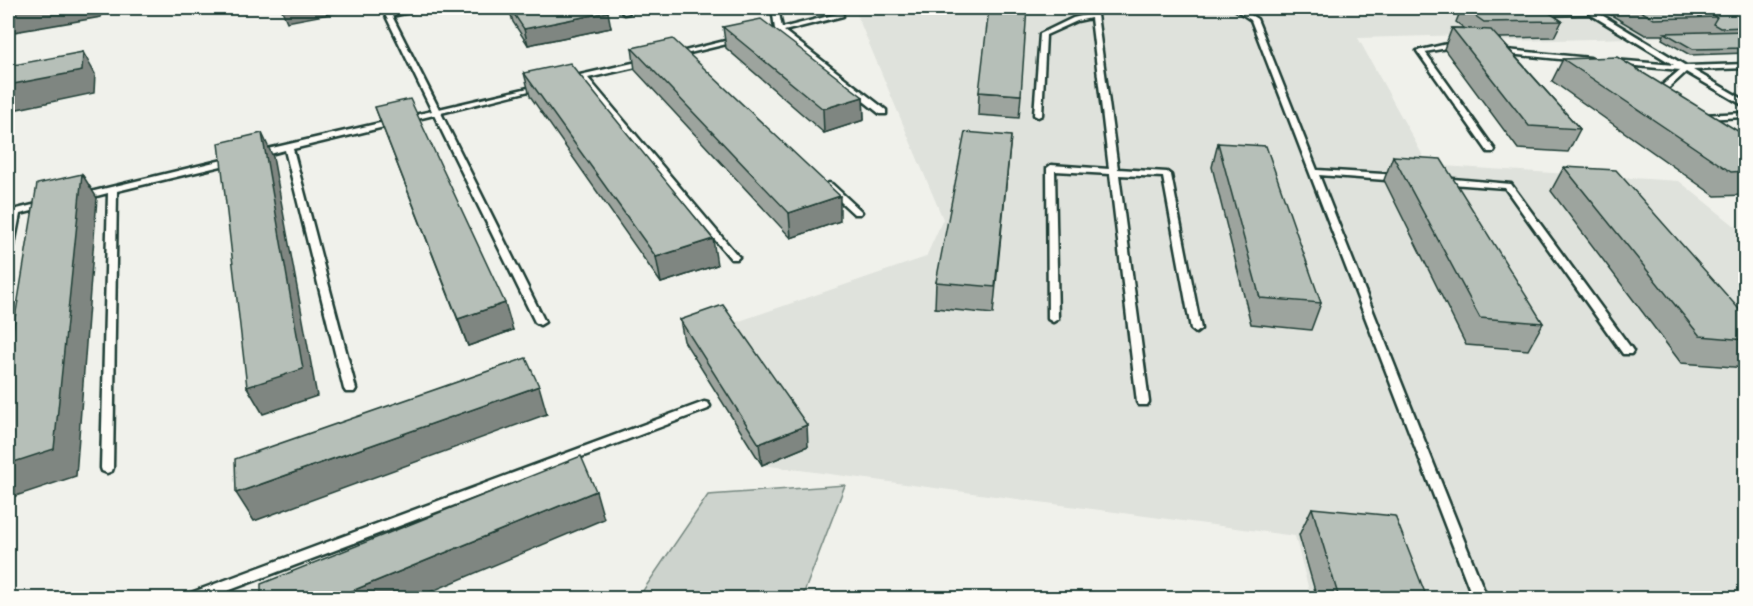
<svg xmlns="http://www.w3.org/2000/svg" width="1753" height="606" viewBox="0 0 1753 606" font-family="Caveat,sans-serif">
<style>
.built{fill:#dfe2dc}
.green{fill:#cdd3cd;stroke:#768880;stroke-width:1.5}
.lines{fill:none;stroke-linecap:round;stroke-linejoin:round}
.service-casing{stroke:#1f3d34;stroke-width:5}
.service{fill:#fdfcf7;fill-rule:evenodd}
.wall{fill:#9da49e;stroke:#1f3d34;stroke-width:1.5}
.shaded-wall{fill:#7f8681;stroke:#1f3d34;stroke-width:1.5}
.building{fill:#b6bfb8;stroke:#1f3d34;stroke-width:1.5}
</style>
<rect width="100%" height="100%" fill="#f0f1eb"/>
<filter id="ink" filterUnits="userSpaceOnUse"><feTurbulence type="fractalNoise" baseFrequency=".0167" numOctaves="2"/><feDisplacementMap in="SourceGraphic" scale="12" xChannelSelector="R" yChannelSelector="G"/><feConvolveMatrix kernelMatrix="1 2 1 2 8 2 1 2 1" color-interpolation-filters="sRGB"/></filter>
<g filter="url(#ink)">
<!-- built -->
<polygon class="built" points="854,8 1745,8 1745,35 1476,42 1467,35 1358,38 1428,165 1679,181 1745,234 1745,598 1311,598 1295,536 762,465 808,447 725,326 926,257 943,219"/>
<!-- green -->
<polygon class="green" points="845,485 802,598 638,598 708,495"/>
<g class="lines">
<!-- service casing -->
<g class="service-casing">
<g id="service">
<polygon points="382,8 388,8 391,13 417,8 428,8 392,16 439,109 541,85 545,87 441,113 545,322 540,325 535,322 434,115 293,149 356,389 354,392 346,392 344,389 285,150 259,157 255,154 259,151 432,111"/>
<polygon points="617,8 623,8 629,13 624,14"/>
<polygon points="772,8 778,8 782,28 837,14 835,8 841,8 843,16 784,31 886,110 886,114 880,114 778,33 762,35 762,33 775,29"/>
<polygon points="1085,8 1091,8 1097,15 1118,169 1167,172 1171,175 1201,329 1196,333 1191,329 1163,177 1119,175 1149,402 1147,405 1139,405 1137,402 1110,174 1055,171 1058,319 1053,322 1048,319 1047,168 1051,165 1109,169 1091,18 1077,21 1046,35 1042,115 1038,117 1034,115 1040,34 1073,18 1090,14"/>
<polygon points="1233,8 1240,8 1257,19 1317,170 1399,175 1403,178 1399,181 1319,175 1487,598 1473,598 1251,20"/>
<polygon points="1582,8 1589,8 1595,11 1686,66 1746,64 1746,68 1693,70 1746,101 1746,107 1686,72 1658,98 1652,98 1652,94 1680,70 1614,64 1610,62 1614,60 1674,65 1590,14 1543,15 1540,13 1543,11 1584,10"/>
<polygon points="737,38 739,39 739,41 673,57 669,55"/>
<polygon points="1447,44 1458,45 1462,47 1458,49 1447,48 1425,52 1495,150 1494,152 1488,152 1417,51"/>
<polygon points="1495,49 1590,58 1594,60 1590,62 1498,53 1494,51"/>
<polygon points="646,60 650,62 649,64 588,78 737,255 739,257 737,259 731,259 582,80 568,83 564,81 580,75"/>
<polygon points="1746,113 1746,117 1701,119 1697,117 1701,115"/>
<polygon points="235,157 239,160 238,162 117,191 113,468 112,471 107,473 102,471 101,468 108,193 81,200 76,197 78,195"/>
<polygon points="1441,178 1511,184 1631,348 1633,351 1631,354 1623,354 1505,188 1438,183 1438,179"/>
<polygon points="829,183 832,184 860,210 862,212 860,214 854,214 826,188 825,186"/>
<polygon points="45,202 48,203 50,205 48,207 20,214 13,250 8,253 8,230 13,210"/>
<polygon points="704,402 708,403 710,406 708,409 209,598 186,598 188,594"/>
</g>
</g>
<!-- service -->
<use href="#service" class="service"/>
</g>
<!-- wall -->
<g class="wall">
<polygon points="509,8 604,8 611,28 528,45 513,22"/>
<polygon points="1440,8 1542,8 1562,21 1554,37 1499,38 1580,129 1568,152 1518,149 1444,49 1452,28 1464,28 1456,22 1460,12 1445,12"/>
<polygon points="1599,8 1746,8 1746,53 1690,55 1662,39 1664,35 1645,35"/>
<polygon points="723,27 863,97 864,120 824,133 726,48"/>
<polygon points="632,48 840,221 791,238 635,70"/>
<polygon points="1563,59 1746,136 1746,195 1715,196 1552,81"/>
<polygon points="524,73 717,265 661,283 530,96"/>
<polygon points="1746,81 1746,88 1742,86"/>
<polygon points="979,92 1021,95 1019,118 978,115"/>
<polygon points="375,107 513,330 468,346"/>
<polygon points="1011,136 993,314 935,308 936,282"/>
<polygon points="1218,143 1321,303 1311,330 1251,324 1212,167"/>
<polygon points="1393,156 1543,323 1528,350 1466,345 1384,180"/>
<polygon points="1564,167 1746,317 1746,368 1681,363 1551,191"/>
<polygon points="680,320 808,446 762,465 684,341"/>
<polygon points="1312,508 1427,598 1317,598 1299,535"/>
</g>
<!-- shaded-wall -->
<g class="shaded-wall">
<polygon points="26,8 102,8 101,17 8,33 8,11"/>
<polygon points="281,8 339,8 340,12 287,22"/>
<polygon points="608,12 611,28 528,45 524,29"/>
<polygon points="83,52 95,74 94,93 8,111 8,85"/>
<polygon points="863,97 864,120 824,133 823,109"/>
<polygon points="262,133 273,157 317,396 263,414 247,387"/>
<polygon points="82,174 97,198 76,476 13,497 8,491 8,464"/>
<polygon points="840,196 840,221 791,238 789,213"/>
<polygon points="713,239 717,265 661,283 656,257"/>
<polygon points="505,303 513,330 468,346 458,319"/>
<polygon points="539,386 547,414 254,521 236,493"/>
<polygon points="807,425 808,446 762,465 759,444"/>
<polygon points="596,491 604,519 416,598 335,598"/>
</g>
<!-- building -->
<g class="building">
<polygon points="8,8 26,8 8,11"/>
<polygon points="510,8 604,8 608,12 524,29"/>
<polygon points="989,8 1027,8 1021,95 979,92"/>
<polygon points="1464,8 1542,8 1562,21 1484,22"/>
<polygon points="1635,8 1698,8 1717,17 1654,19"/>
<polygon points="1698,8 1746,8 1746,27 1720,28 1713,24 1717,17"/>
<polygon points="761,19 863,97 823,109 723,27"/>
<polygon points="1452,28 1491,30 1580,129 1529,126"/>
<polygon points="1746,31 1746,48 1693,49 1665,33"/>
<polygon points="673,39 840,196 789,213 632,48"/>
<polygon points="83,52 82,71 8,85 8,66"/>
<polygon points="1617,57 1746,136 1746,171 1731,172 1563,59"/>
<polygon points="570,63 713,239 656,257 524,73"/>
<polygon points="410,99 505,303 458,319 375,107"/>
<polygon points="965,132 1011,136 995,287 936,282"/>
<polygon points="262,133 303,369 247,387 219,143"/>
<polygon points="1218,143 1266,146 1321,303 1260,298"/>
<polygon points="1393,156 1441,159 1543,323 1480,318"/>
<polygon points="1564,167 1616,170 1746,317 1746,340 1700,336"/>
<polygon points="82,174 54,449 8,464 8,361 37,184"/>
<polygon points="723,305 807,425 759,444 680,320"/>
<polygon points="526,358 539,386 236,493 235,459"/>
<polygon points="581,456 596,491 335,598 261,598 261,584"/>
<polygon points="1312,508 1395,516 1427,598 1339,598"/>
</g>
</g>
<!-- margin -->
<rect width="1753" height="606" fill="none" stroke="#fdfcf7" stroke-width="30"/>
<rect x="15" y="15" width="1723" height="576" fill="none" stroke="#1f3d34" stroke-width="2" filter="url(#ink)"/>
</svg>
